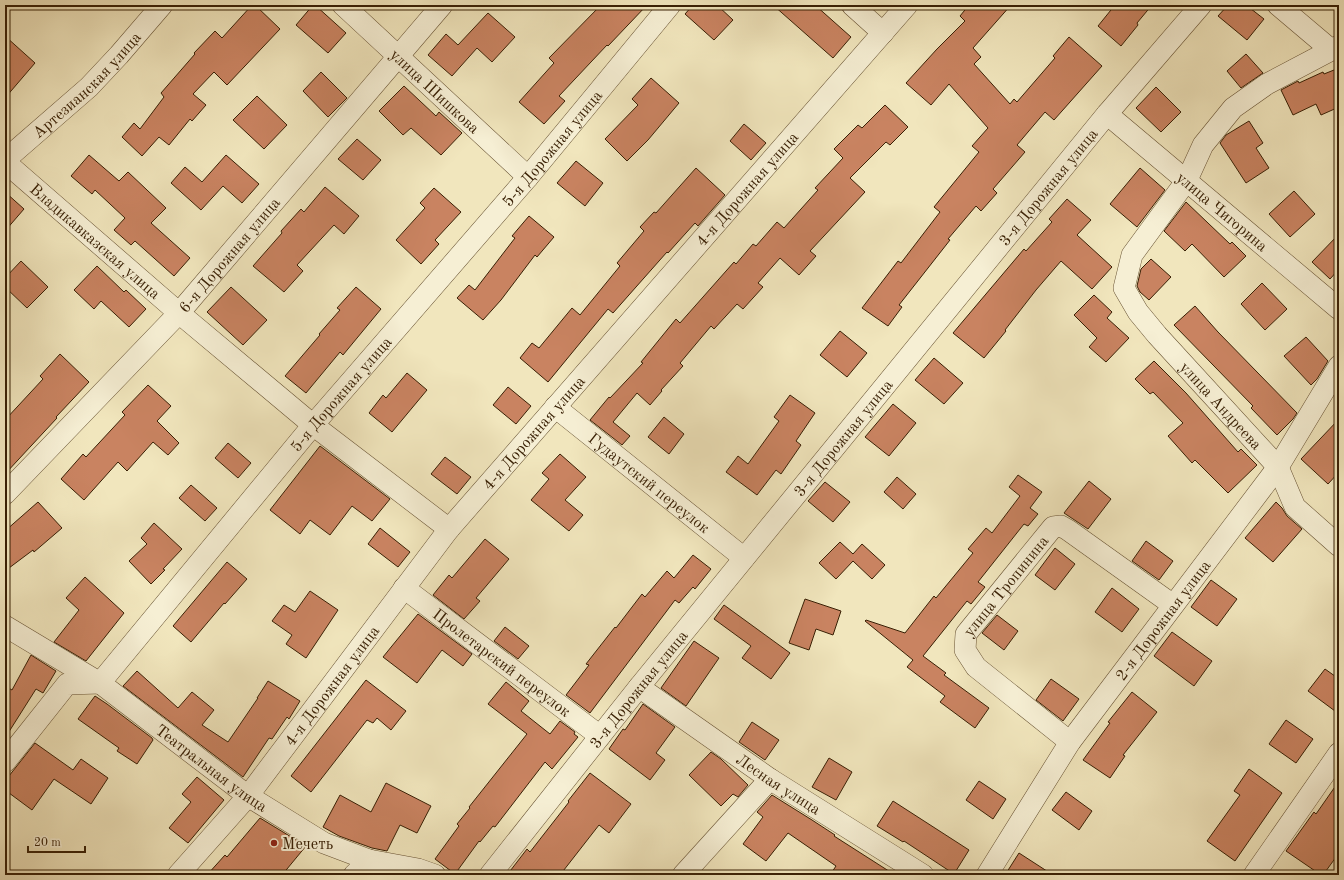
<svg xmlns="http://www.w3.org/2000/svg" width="1344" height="880" viewBox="0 0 1344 880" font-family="'Old Standard TT',serif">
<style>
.building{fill:#c98361;stroke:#392005}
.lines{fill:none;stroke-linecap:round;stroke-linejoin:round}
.minor-casing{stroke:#675233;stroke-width:22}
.minor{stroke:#f6efd4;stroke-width:21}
.poi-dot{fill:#8f2418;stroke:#f6efd4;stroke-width:1.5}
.labels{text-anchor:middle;stroke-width:4;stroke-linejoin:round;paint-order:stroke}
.street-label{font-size:16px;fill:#392005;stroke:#f6efd4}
.poi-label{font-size:16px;fill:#392005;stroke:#f6efd4;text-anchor:start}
</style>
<rect width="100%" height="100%" fill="#f1e6bd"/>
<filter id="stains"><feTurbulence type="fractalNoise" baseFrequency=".005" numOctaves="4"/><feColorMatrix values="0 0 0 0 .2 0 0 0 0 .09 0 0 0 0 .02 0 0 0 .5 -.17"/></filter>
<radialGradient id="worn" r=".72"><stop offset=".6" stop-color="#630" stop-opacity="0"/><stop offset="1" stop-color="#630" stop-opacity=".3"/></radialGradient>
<!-- building -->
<g class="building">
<polygon points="252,5 255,5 280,29 227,85 214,72 193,94 206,105 192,121 190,119 169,145 159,137 142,156 122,137 134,123 140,129 164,97 161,93 195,54 194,53 215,31 222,38"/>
<polygon points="313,5 315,5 346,33 328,53 296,25"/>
<polygon points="601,5 647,5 608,46 607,45 559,96 565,101 544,124 519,102 554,63 549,58"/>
<polygon points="693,5 717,5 733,20 714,40 685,14"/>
<polygon points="773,5 815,5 851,37 833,58"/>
<polygon points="969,5 1011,5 973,48 981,57 974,64 1010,104 1014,99 1017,102 1055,58 1053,56 1069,37 1102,66 1054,120 1045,112 1017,145 1025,152 993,189 997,193 981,211 976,206 948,239 950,240 899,305 902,307 888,326 862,308 898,261 901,263 940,212 934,207 979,152 972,146 988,128 949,84 931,105 906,83 937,49 965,21 960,16"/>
<polygon points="1115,5 1152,5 1137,23 1138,25 1121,46 1098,26"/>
<polygon points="1228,5 1246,5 1264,19 1247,40 1218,16"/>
<polygon points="488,13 515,37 492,62 477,48 452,76 428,55 446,34 458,45"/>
<polygon points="5,36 35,63 5,98"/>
<polygon points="1246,54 1263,73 1241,88 1227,71"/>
<polygon points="1339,68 1339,107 1321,115 1316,104 1293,115 1281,90 1298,81 1299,83 1323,72 1324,74"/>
<polygon points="321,72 347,98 328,117 303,91"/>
<polygon points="651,78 679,103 648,140 627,161 605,139 638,105 632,99"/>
<polygon points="404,86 436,116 439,112 462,133 441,155 411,128 403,135 379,111"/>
<polygon points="1156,87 1181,112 1161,132 1136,108"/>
<polygon points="257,96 287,125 264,149 233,120"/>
<polygon points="885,105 908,127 890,145 886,142 850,178 865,192 810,251 816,256 799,275 780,258 758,283 763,287 743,309 737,304 714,329 711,326 680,363 683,366 661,390 662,391 650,405 637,393 613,422 630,436 622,445 590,420 609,397 610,398 643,363 641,362 676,319 680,323 734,262 736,264 753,244 756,246 777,222 784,228 818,190 815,188 843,158 834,149 858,125 862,128"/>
<polygon points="1249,121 1263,143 1256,148 1269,168 1246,183 1220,143 1226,135"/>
<polygon points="744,124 766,143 751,160 730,141"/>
<polygon points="357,139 381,160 363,180 338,159"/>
<polygon points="89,155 119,181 128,172 166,208 151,223 190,258 174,276 135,241 131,245 114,230 125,218 95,190 92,194 71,176"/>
<polygon points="226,155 259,184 242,203 223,186 201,210 171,183 185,167 202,182"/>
<polygon points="576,161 603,183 585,206 557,183"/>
<polygon points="696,168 725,195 698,226 695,223 668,253 667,252 613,313 608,309 548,382 520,358 532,343 539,348 572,308 580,315 620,266 617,263 644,231 640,227 654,212 656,213"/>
<polygon points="1140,168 1165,190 1137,227 1110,204"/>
<polygon points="325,187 359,216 344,234 334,225 297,265 303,271 284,292 253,266 282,233 281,231 301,209 304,212"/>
<polygon points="434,188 461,212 435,240 439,244 421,264 396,240 425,208 420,203"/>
<polygon points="1294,191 1315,214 1290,237 1269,214"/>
<polygon points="5,192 24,209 5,231"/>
<polygon points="1067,199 1091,220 1077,235 1112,267 1092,289 1061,261 1036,290 1005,330 1006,331 984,358 953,333 1024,249 1026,251 1052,222 1049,219"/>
<polygon points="1186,202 1230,244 1232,242 1246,256 1224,277 1192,244 1185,251 1164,231"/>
<polygon points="529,216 554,237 537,257 535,255 501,300 483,320 457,298 469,285 475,290 515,238 512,236"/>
<polygon points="1339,234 1339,269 1330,279 1312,262"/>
<polygon points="1151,259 1171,277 1149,300 1140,292 1137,286 1141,269"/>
<polygon points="21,261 48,287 27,308 5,287 5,278"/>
<polygon points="97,266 124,292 126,290 146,309 129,327 101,301 94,309 74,290"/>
<polygon points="1262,283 1287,309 1265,330 1241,304"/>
<polygon points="231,287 267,320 243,345 207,312"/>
<polygon points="356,287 381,309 343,355 340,352 306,393 285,376 320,335 319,334 340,310 337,308"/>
<polygon points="1094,295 1112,312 1107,318 1129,338 1106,362 1089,347 1097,338 1074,315"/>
<polygon points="1195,306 1218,332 1297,413 1293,419 1277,435 1251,408 1253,406 1174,325"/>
<polygon points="840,331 867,353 847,377 820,355"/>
<polygon points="1306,337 1328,361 1317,379 1311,385 1284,356"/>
<polygon points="60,354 89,382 56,417 57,418 5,474 5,420 43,379 40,376"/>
<polygon points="934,358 963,383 944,404 915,380"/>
<polygon points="1154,361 1186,393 1238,452 1241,449 1257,465 1228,493 1195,460 1192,463 1168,436 1183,423 1153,392 1150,394 1135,379"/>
<polygon points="407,373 427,390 392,432 369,413 383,395 386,398"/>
<polygon points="148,385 171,406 157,421 179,443 168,455 153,442 127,471 118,462 84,500 61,479 83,454 86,457 125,415 122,412"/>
<polygon points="508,387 531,406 516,424 493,405"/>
<polygon points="790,395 815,413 796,441 801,445 781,474 776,470 757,495 726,472 738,456 748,464 779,421 774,417"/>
<polygon points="893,404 916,423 889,456 865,437"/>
<polygon points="664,417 684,434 669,454 648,437"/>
<polygon points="1339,419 1339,472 1328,484 1301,459"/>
<polygon points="228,443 251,463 238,478 215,458"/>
<polygon points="320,446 390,499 372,521 352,506 330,535 310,520 300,534 270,510"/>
<polygon points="560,454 586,477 565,500 583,515 569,531 531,500 549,479 542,473"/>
<polygon points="445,457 471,477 457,494 431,474"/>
<polygon points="1018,475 1042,492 1030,508 1038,514 1028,526 1024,524 978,582 985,587 971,604 967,601 923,656 946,673 944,675 989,708 975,728 940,702 945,696 907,667 913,660 865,621 866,620 905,633 934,596 936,598 973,553 968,549 986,528 992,533 1020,496 1009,487"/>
<polygon points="897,477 916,494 903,509 884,492"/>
<polygon points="1089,481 1111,499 1088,529 1064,513"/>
<polygon points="825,482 850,502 833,522 808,501"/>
<polygon points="191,485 217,508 205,521 179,498"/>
<polygon points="38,502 62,528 34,552 33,550 5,571 5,531"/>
<polygon points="1276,502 1282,508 1287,516 1302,529 1273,562 1245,538"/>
<polygon points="154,523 182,549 163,569 165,570 151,584 129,561 147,544 141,538"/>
<polygon points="380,528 410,552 398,567 368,544"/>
<polygon points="485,539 509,559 476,598 480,601 464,619 433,595 449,575 452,578"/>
<polygon points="1146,541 1173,561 1159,580 1132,561"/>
<polygon points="840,542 853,554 862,544 885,565 872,579 853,561 836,579 819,563"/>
<polygon points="1055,548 1075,564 1055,590 1035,575"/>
<polygon points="693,555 711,569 695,589 693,587 679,603 675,600 590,713 566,695 589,665 586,664 615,627 616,628 642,594 645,597 667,571 674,578"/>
<polygon points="227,562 247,579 225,604 224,603 191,642 173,626"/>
<polygon points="85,577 124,613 86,661 54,642 79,610 66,598"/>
<polygon points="1211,580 1237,599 1217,626 1191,607"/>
<polygon points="1112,588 1139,609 1122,632 1095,612"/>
<polygon points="310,591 338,610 306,658 286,644 292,635 272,621 284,605 295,612"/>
<polygon points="805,599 841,611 833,635 816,629 809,650 789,643"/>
<polygon points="724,605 790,653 771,679 742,658 751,646 714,619"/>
<polygon points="418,614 472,654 463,666 442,650 417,683 383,657"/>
<polygon points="997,615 1018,631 1004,650 982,633"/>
<polygon points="505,627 529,646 518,659 494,641"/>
<polygon points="1172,632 1212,661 1194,686 1154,656"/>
<polygon points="694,641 719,658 686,706 661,688"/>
<polygon points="31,655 56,671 43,693 36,689 5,738 5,686 12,690"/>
<polygon points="1325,669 1339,679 1339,714 1308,691"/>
<polygon points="137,671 178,708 192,692 214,710 202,725 228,742 258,698 257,698 268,681 300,701 289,719 287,717 272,739 269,738 243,777 123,686"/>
<polygon points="1051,679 1079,699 1063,721 1036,700"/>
<polygon points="366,680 406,711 391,730 377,718 373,723 367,720 311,792 291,776"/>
<polygon points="506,682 529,701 521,711 550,734 560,721 575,732 574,734 578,737 552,769 545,762 495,827 493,826 480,842 479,841 455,874 435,859 459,826 457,824 470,808 469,807 527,734 488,704"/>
<polygon points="1132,692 1157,712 1123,755 1125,756 1110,778 1083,760 1110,723 1108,722"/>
<polygon points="95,696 107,704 152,738 153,740 137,764 117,751 119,748 78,719"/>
<polygon points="643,704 675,727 656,753 665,760 650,780 609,749 623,729 625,730"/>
<polygon points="1286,720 1313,739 1296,763 1269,744"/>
<polygon points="752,722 779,740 765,760 739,742"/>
<polygon points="35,743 73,770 81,759 108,778 91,804 54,779 32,810 5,790 5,781"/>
<polygon points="711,752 721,759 748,785 738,797 733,794 721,806 689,775"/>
<polygon points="829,758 852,772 836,800 812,787"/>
<polygon points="1249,769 1282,793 1235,861 1207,841 1240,795 1234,791"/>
<polygon points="590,773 631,804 609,833 599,825 560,875 507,875 527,849 530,852 569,802 568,801"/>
<polygon points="197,777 224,800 188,843 169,828 191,802 182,794"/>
<polygon points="979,781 1006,799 993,819 966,800"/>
<polygon points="1339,781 1339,853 1323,875 1321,875 1286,851 1314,812 1316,814"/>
<polygon points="386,783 431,806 417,833 400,825 387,851 372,848 339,836 323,827 340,795 371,812"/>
<polygon points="1066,792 1092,811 1079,830 1052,810"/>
<polygon points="772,795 812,820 835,835 834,836 895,875 830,875 836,866 788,833 766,861 743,844 763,817 757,812"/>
<polygon points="893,801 969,850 954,874 904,841 903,842 877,826"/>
<polygon points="260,818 306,846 282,875 207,875 225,855 227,857"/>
<polygon points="1019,853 1053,875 1005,875"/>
</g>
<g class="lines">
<!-- minor casing -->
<g class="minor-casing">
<g id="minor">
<path id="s1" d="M343 5 528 177"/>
<polyline points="852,5 883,33"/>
<polyline points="1278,5 1330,49"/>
<path id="s2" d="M1339 46 1267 84 1233 108 1203 145 1187 180 1132 255 1124 288 1138 312 1157 335 1278 467 1295 507 1339 546"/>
<path id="s3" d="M1107 114 1339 309"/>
<path id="s4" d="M5 160 89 87 119 55 162 5"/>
<path id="s5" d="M5 162 179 313 313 425 449 529"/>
<path id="s6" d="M555 407 744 558"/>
<path id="s7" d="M5 494 179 313 442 5"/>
<path id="s8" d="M404 588 600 736"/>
<path id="s9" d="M5 626 100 683 248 796 324 843 369 860 418 869 435 875"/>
<path id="s10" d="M639 687 770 779 923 875"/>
<path id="s11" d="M1070 742 976 667 965 650 966 634 1053 527 1061 526 1068 530 1173 605"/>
<path id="s12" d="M5 762 67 684 100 683 313 425 528 177 670 5"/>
<path id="s13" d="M178 875 248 796 449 529 907 5"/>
<polyline points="354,875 369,860"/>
<path id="s14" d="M490 875 639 687 1107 114 1201 5"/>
<polyline points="683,875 770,779"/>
<path id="s15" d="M987 875 1070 742 1278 467 1339 366"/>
<polyline points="1254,875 1339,753"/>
</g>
</g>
<!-- minor -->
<use href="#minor" class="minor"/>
</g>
<!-- markers -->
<circle class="poi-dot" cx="274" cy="843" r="4"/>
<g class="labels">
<!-- street labels -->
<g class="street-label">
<text dy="6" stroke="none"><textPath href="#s4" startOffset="111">Артезианская улица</textPath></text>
<text dy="6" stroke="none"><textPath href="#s1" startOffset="126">улица Шишкова</textPath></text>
<text dy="6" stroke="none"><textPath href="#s12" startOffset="833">5-я Дорожная улица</textPath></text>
<text dy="6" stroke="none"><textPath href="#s14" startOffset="886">3-я Дорожная улица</textPath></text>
<text dy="6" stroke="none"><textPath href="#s13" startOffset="892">4-я Дорожная улица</textPath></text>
<text dy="6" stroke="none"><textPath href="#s3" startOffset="151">улица Чигорина</textPath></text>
<text dy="6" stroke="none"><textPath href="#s5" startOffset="120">Владикавказская улица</textPath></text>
<text dy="6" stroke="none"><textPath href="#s7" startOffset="328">6-я Дорожная улица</textPath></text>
<text dy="6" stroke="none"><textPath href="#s12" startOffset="509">5-я Дорожная улица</textPath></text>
<text dy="6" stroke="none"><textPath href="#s2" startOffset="489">улица Андреева</textPath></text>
<text dy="6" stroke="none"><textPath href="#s13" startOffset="568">4-я Дорожная улица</textPath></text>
<text dy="6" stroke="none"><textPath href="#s14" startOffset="562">3-я Дорожная улица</textPath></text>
<text dy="6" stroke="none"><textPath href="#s6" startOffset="121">Гудаутский переулок</textPath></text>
<text dy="6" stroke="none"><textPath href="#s11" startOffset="219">улица Тропинина</textPath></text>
<text dy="6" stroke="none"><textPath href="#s15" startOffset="310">2-я Дорожная улица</textPath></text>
<text dy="6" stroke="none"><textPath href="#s8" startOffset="123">Пролетарский переулок</textPath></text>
<text dy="6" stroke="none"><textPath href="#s13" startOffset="244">4-я Дорожная улица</textPath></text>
<text dy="6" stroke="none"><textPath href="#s14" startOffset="238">3-я Дорожная улица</textPath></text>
<text dy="6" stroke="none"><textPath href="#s9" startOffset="251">Театральная улица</textPath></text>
<text dy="6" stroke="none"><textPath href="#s10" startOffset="170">Лесная улица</textPath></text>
</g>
<!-- poi labels -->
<g class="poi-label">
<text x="282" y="849">Мечеть</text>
</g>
</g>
<!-- margin -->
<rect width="1344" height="880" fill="none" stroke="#f1e6bd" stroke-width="20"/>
<rect x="6" y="6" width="1332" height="868" fill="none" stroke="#392005" stroke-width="2"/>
<rect x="10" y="10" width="1324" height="860" fill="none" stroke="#392005"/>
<!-- scale -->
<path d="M28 846v6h57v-6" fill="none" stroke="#392005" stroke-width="2"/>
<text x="34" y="846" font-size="12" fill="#392005" stroke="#f6efd4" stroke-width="3" paint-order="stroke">20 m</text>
<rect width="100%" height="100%" filter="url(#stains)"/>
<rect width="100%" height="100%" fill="url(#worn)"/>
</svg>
